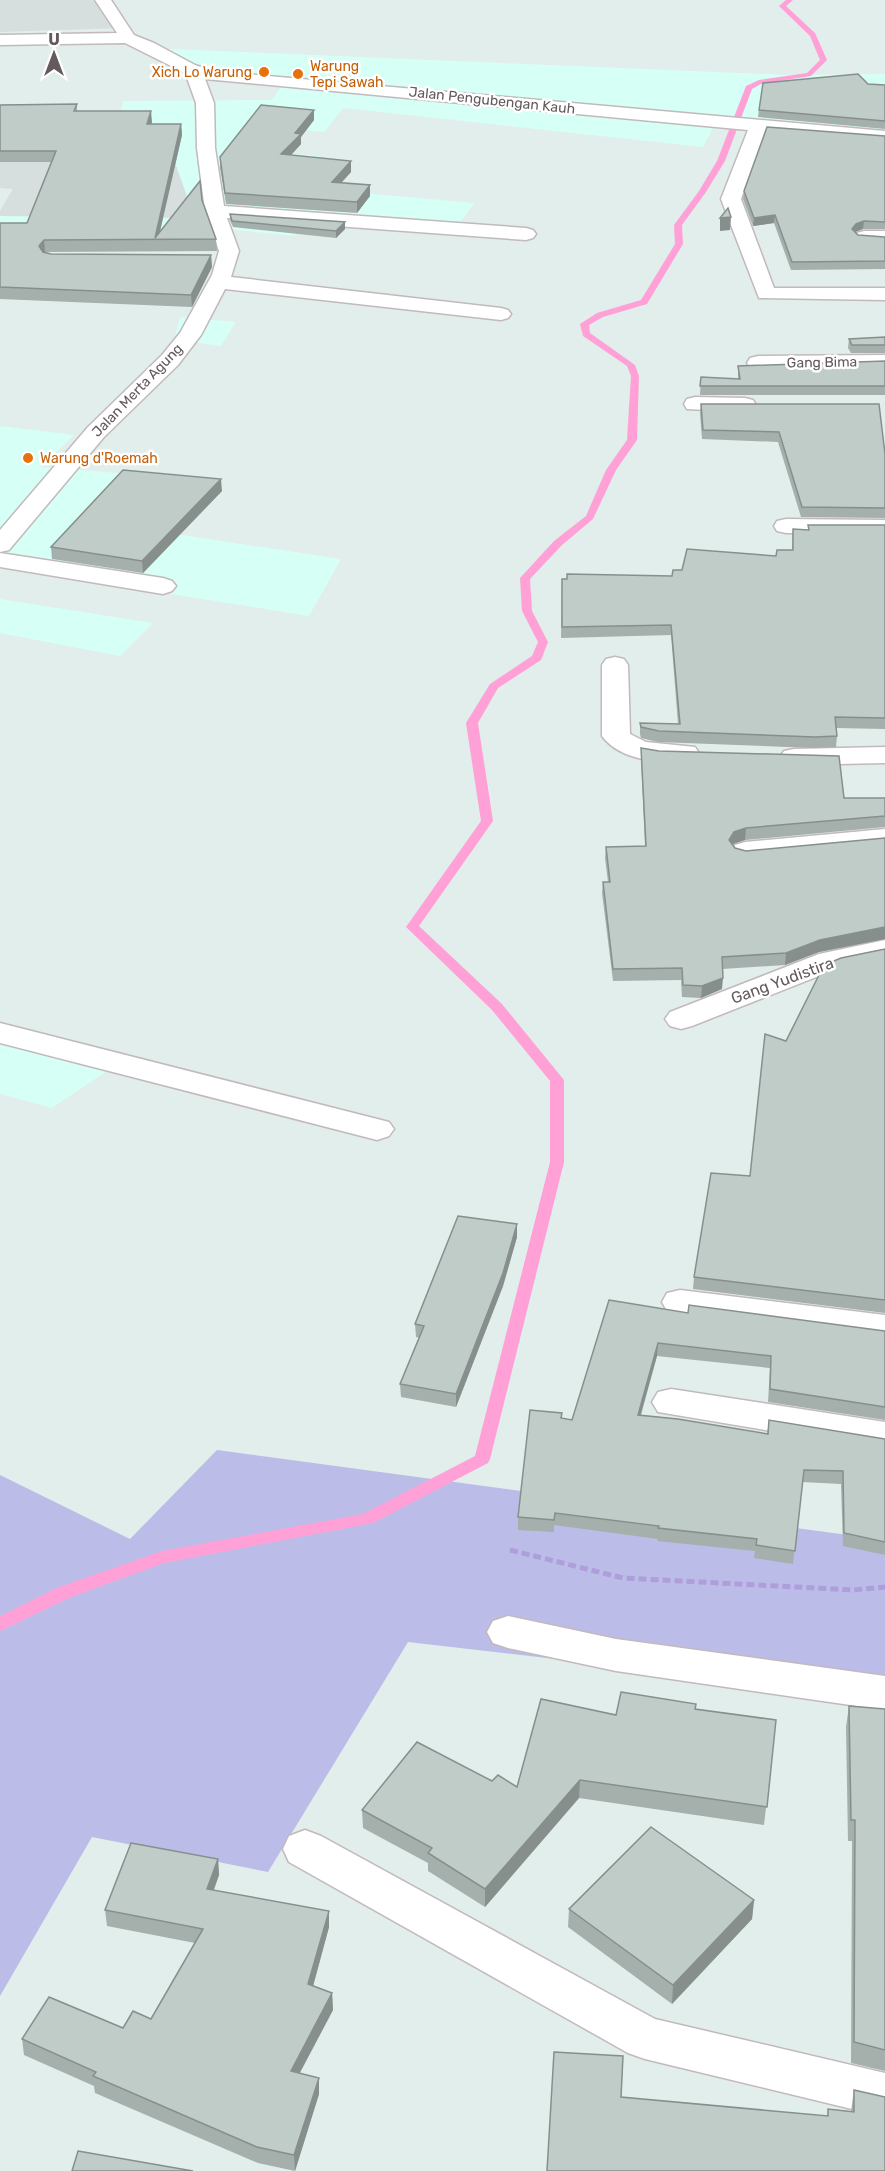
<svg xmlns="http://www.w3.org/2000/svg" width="885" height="2171" viewBox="0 0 885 2171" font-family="Rubik,sans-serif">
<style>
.commercial{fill:#d6fff5}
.industrial{fill:#d6dfdd}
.green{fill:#bcbce8}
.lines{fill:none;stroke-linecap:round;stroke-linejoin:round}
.stream{fill:#ffa1d6;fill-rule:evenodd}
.minor-casing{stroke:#c2b9bc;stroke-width:3}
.path{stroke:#ae9edb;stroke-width:5;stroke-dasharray:8 4;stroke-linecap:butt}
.minor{fill:#fff;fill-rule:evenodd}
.wall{fill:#a5afac}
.shaded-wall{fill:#868f8c}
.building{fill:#c0ccc8;stroke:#868f8c;stroke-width:1.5}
.food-dot{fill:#e8710a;stroke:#fff;stroke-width:2}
.labels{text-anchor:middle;stroke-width:5;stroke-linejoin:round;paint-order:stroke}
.far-food-label{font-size:14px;fill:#c56008;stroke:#fff;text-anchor:start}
.far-street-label{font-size:14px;fill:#645a5e;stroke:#fff}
.street-label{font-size:16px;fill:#645a5e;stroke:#fff}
</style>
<rect width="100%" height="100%" fill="#e1eeeb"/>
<!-- commercial -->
<g class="commercial">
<polygon points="146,48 790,75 885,74 885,133 715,124 703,147 343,108 324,132 281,128 262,152 320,156 297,187 474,203 452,234 317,220 294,236 198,226 207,244 0,240 0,216 195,218 168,144 116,132 123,101 272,100 288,77 172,67"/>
<polygon points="180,317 236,322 221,346 174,340"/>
<polygon points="0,426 74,435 41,467 206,480 156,531 341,559 309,616 0,567"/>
<polygon points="0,599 153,623 120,656 0,633"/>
<polygon points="0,1032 119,1063 52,1108 0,1094"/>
</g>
<!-- industrial -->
<g class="industrial">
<polygon points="0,0 92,0 124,28 0,32"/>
<polygon points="0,142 168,144 195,218 0,216 0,211 13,189 0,188"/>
</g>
<!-- green -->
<polygon class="green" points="217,1450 885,1540 885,1697 408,1642 268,1872 92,1837 0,1996 0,1475 130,1539"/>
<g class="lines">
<!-- stream -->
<polygon class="stream" points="786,0 793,0 786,6 815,33 827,60 811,76 761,84 752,89 725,161 706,192 682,225 683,244 647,304 603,317 589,325 590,333 635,365 639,376 637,440 616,470 593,519 562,545 530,579 532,611 548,642 541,660 498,688 478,723 493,821 419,926 502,1004 564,1080 564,1162 490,1459 488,1463 373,1523 164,1563 71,1597 0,1631 0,1616 59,1587 162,1551 363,1514 475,1456 550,1162 550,1081 492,1010 406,927 481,821 466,723 490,684 532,656 538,642 522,611 520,578 554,541 586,516 606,470 627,440 631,376 627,366 583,336 580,324 597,313 641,300 675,244 674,225 699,191 717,161 746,86 759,80 807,73 820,60 810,36 779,6"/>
<!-- minor casing -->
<g class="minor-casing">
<g id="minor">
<polygon points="95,0 111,0 134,35 154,43 195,65 213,71 885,131 885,141 765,132 741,199 774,288 885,288 885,300 759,298 721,199 748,130 205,79 214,103 215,148 224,206 526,228 533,230 536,234 533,238 526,240 227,218 239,251 231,277 501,308 508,310 511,314 508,318 501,320 225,289 201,335 178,365 104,437 9,550 0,552 0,530 88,427 162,355 180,333 212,275 219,251 205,211 197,148 196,103 187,78 189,75 125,43 0,45 0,35 117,33"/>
<polygon points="864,231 885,231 885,243 857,241 854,237 857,233"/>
<polygon points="885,355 885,367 758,370 750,368 747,363 750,358 758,356"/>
<polygon points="695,397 745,398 753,400 756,405 753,410 745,412 687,409 684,404 687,399"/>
<polygon points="786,519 885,520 885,534 786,533 777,531 774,526 777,521"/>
<polygon points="0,553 163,578 172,581 176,586 172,591 163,594 0,567"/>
<path d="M615 657 624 659 628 665 630 734 646 742 695 747 699 753 695 759C667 766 620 761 602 736V665L606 659Z"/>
<polygon points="885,747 885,763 794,765 784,763 780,757 784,751 794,749"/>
<polygon points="885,829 885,847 745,860 735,857 730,851 735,845 745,842"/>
<polygon points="885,940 885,958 839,968 692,1026 681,1029 670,1026 665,1019 670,1012 819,954"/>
<polygon points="0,1023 389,1122 394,1129 389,1136 377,1140 0,1043"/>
<polygon points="680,1290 885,1315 885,1341 680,1314 667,1311 662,1302 667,1293"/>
<polygon points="671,1389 885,1422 885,1450 658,1412 652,1402 658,1392"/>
<polygon points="508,1616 616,1639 885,1676 885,1710 616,1671 508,1648 493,1643 487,1632 493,1621"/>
<polygon points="305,1830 321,1836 655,2019 885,2073 885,2117 645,2059 628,2053 289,1862 283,1849 289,1836"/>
</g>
</g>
<!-- path -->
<polyline class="path" points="510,1550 623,1578 853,1590 885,1587"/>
<!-- minor -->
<use href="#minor" class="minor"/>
</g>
<!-- wall -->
<g class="wall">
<polygon points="868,84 885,85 885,129 758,117 759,110"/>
<polygon points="77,104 77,111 151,111 151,124 181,124 182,135 160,232 202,200 216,239 217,251 44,252 51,254 211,255 212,267 192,307 0,299 0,223 27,223 51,162 0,162 0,105"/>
<polygon points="314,110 314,120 301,137 301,144 291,155 351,172 341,183 370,196 357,213 226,204 220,168 220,157"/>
<polygon points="885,136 885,229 863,229 855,232 858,235 885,237 885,269 791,270 774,223 753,226 743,199 744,191"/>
<polygon points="230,214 345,229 336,238 233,227 230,220"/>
<polygon points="885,337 885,353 851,353 848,348 849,339"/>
<polygon points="885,361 885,395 700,395 701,377 738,379 738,366"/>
<polygon points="701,404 885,454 885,518 801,517 778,442 702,439 700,413"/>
<polygon points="222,491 143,573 52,559 51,547"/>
<polygon points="808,525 885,525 885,729 836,728 837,736 836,747 814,748 658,742 641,738 640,734 640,723 678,724 671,635 561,638 562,579 672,576 682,570 776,556 792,550 793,529 808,530"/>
<polygon points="641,748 844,798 885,798 885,827 745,840 733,844 735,848 746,851 885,838 885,939 819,952 785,965 722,969 722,989 701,998 682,997 681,980 613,981 602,893 603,882 608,882 605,858 606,847 645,846 641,759"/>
<polygon points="885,949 885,1313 693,1289 694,1277 750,1176 786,1041"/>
<polygon points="517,1237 503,1286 456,1407 401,1397 400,1384 419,1338 416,1337 415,1324"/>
<polygon points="688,1313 885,1331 885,1420 768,1402 770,1368 657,1356 641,1415 767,1434 769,1420 885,1439 885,1555 843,1546 841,1484 802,1482 793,1564 754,1558 755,1551 657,1541 658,1539 554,1525 554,1532 518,1530 518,1517 561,1418 572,1420"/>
<polygon points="696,1704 695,1709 776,1720 764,1825 579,1798 485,1907 428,1871 428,1863 363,1828 362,1810 492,1781 517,1787 616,1715"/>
<polygon points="849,1706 885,1709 885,2071 851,2063 852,1841 848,1841 846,1727"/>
<polygon points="218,1859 219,1875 214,1890 329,1927 313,1986 332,1993 333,2010 300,2073 319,2094 295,2171 258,2163 95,2093 94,2086 24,2055 22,2039 123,2028 151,2019 195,1943 107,1926 105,1910"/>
<polygon points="754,1900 752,1919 672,2004 568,1927 569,1909"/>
<polygon points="854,2090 885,2171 621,2097 827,2116 828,2109 851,2111"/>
</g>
<!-- shaded-wall -->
<g class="shaded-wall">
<polygon points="314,110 314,120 301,137 301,144 282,165 281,154 295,133"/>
<polygon points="151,111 152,122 148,135 147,124"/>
<polygon points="181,124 182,135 158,239 155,239"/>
<polygon points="351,161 351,172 332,193 332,182"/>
<polygon points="370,185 370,196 357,213 357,202"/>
<polygon points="775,215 774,223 753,226 754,218"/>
<polygon points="731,217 730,230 720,231 720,218"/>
<polygon points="864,221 863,229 855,232 852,237 852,229 856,224"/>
<polygon points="345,222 345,229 336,238 336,231"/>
<polygon points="44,240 45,252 40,258 39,246"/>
<polygon points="211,255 212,267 192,307 191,295"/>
<polygon points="221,479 222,491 143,573 142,561"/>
<polygon points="746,828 745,840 733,844 728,851 729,840 734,832"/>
<polygon points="885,927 885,939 819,952 785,965 786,953 820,940"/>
<polygon points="723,978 722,989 701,998 702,986"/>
<polygon points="517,1224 517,1237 503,1286 456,1407 456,1394"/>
<polygon points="658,1343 657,1356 637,1427 638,1415"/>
<polygon points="580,1780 579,1798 485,1907 485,1889"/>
<polygon points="218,1859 219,1875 208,1905 207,1889"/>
<polygon points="754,1900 752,1919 672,2004 673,1985"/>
<polygon points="329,1911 329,1927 309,2001 308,1984"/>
<polygon points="332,1993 333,2010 292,2087 291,2071"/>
<polygon points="319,2078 319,2094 295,2171 294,2155"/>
</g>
<!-- building -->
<g class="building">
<polygon points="858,74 868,84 885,85 885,121 759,110 763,83"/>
<polygon points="77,104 74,111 151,111 147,124 181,124 155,238 200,181 202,200 216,239 44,240 39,246 43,252 51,254 211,255 191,295 0,287 0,223 27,223 56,151 0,151 0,105"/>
<polygon points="261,105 314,110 295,133 301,134 281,154 351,161 332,182 370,185 357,202 225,193 220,157"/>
<polygon points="767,127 885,136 885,222 864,221 856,224 852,229 858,235 885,237 885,261 792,262 775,215 754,218 744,191"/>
<polygon points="728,208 731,217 720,218"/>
<polygon points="230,214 345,222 336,231 232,221"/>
<polygon points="885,337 885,345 852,345 849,339"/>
<polygon points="885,361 885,386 700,386 701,377 740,379 738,366"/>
<polygon points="701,404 879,404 885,454 885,508 802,507 779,432 703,430"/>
<polygon points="123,470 221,479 142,561 51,547"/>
<polygon points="808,525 885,525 885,718 835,717 837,736 815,737 659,731 641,727 640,723 680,724 671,625 562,627 562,579 567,579 567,574 672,576 673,570 682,570 687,549 776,556 777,550 793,550 793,529 809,530"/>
<polygon points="641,748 659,751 839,756 844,798 885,798 885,816 746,828 734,832 729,840 735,848 746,851 885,838 885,927 820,940 786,953 722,957 723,978 702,986 683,985 682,968 613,969 603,882 610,882 606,847 646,846"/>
<polygon points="885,949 885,1300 694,1277 711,1173 750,1176 765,1034 786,1041 824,965 841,958"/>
<polygon points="458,1216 517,1224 503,1273 456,1394 400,1384 424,1326 415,1324"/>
<polygon points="609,1300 688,1313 689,1305 885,1331 885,1407 770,1389 771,1356 658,1343 638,1415 678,1419 768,1434 769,1420 885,1439 885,1542 844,1533 843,1471 804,1470 795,1551 756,1545 757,1539 658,1528 659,1526 555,1513 554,1520 518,1517 530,1410 562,1413 561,1418 572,1420"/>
<polygon points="621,1692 696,1704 695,1709 776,1720 767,1807 580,1780 485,1889 428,1853 432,1848 362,1810 417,1742 492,1781 498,1775 517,1787 541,1699 616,1715"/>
<polygon points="849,1706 885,1709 885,2050 854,2042 855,1820 851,1820"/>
<polygon points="651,1827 754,1900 673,1985 569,1909"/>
<polygon points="131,1843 218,1859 207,1889 329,1911 308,1984 332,1993 291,2071 319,2078 294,2155 257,2147 93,2076 96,2072 22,2039 49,1997 123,2028 133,2011 151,2019 203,1929 105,1910"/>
<polygon points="554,2052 623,2056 621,2097 828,2116 828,2109 854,2112 854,2090 885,2097 885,2171 547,2171"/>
<polygon points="78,2151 193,2171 72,2171"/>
</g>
<!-- markers -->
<g class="food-dot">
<circle cx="264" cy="72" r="6"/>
<circle cx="298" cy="74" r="6"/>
<circle cx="28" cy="458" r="6"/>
</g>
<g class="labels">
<!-- far-food labels -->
<g class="far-food-label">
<text x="310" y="71">Warung<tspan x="310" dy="16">Tepi Sawah</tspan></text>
<text x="252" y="77" text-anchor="end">Xich Lo Warung</text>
<text x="40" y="463">Warung d'Roemah</text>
</g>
<!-- far-street labels -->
<g class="far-street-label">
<text transform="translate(492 100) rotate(6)" y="5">Jalan Pengubengan Kauh</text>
<text transform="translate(822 362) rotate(-1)" y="5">Gang Bima</text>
<text transform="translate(137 390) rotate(-46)" y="5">Jalan Merta Agung</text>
</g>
<!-- street labels -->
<g class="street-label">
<text transform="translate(782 980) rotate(-20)" y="6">Gang Yudistira</text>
</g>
</g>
<!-- north arrow -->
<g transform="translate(54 54)" stroke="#ffffff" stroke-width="4.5" paint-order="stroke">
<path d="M0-4.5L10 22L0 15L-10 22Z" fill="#645a5e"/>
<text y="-9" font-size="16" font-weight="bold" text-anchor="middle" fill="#645a5e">U</text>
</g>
</svg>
